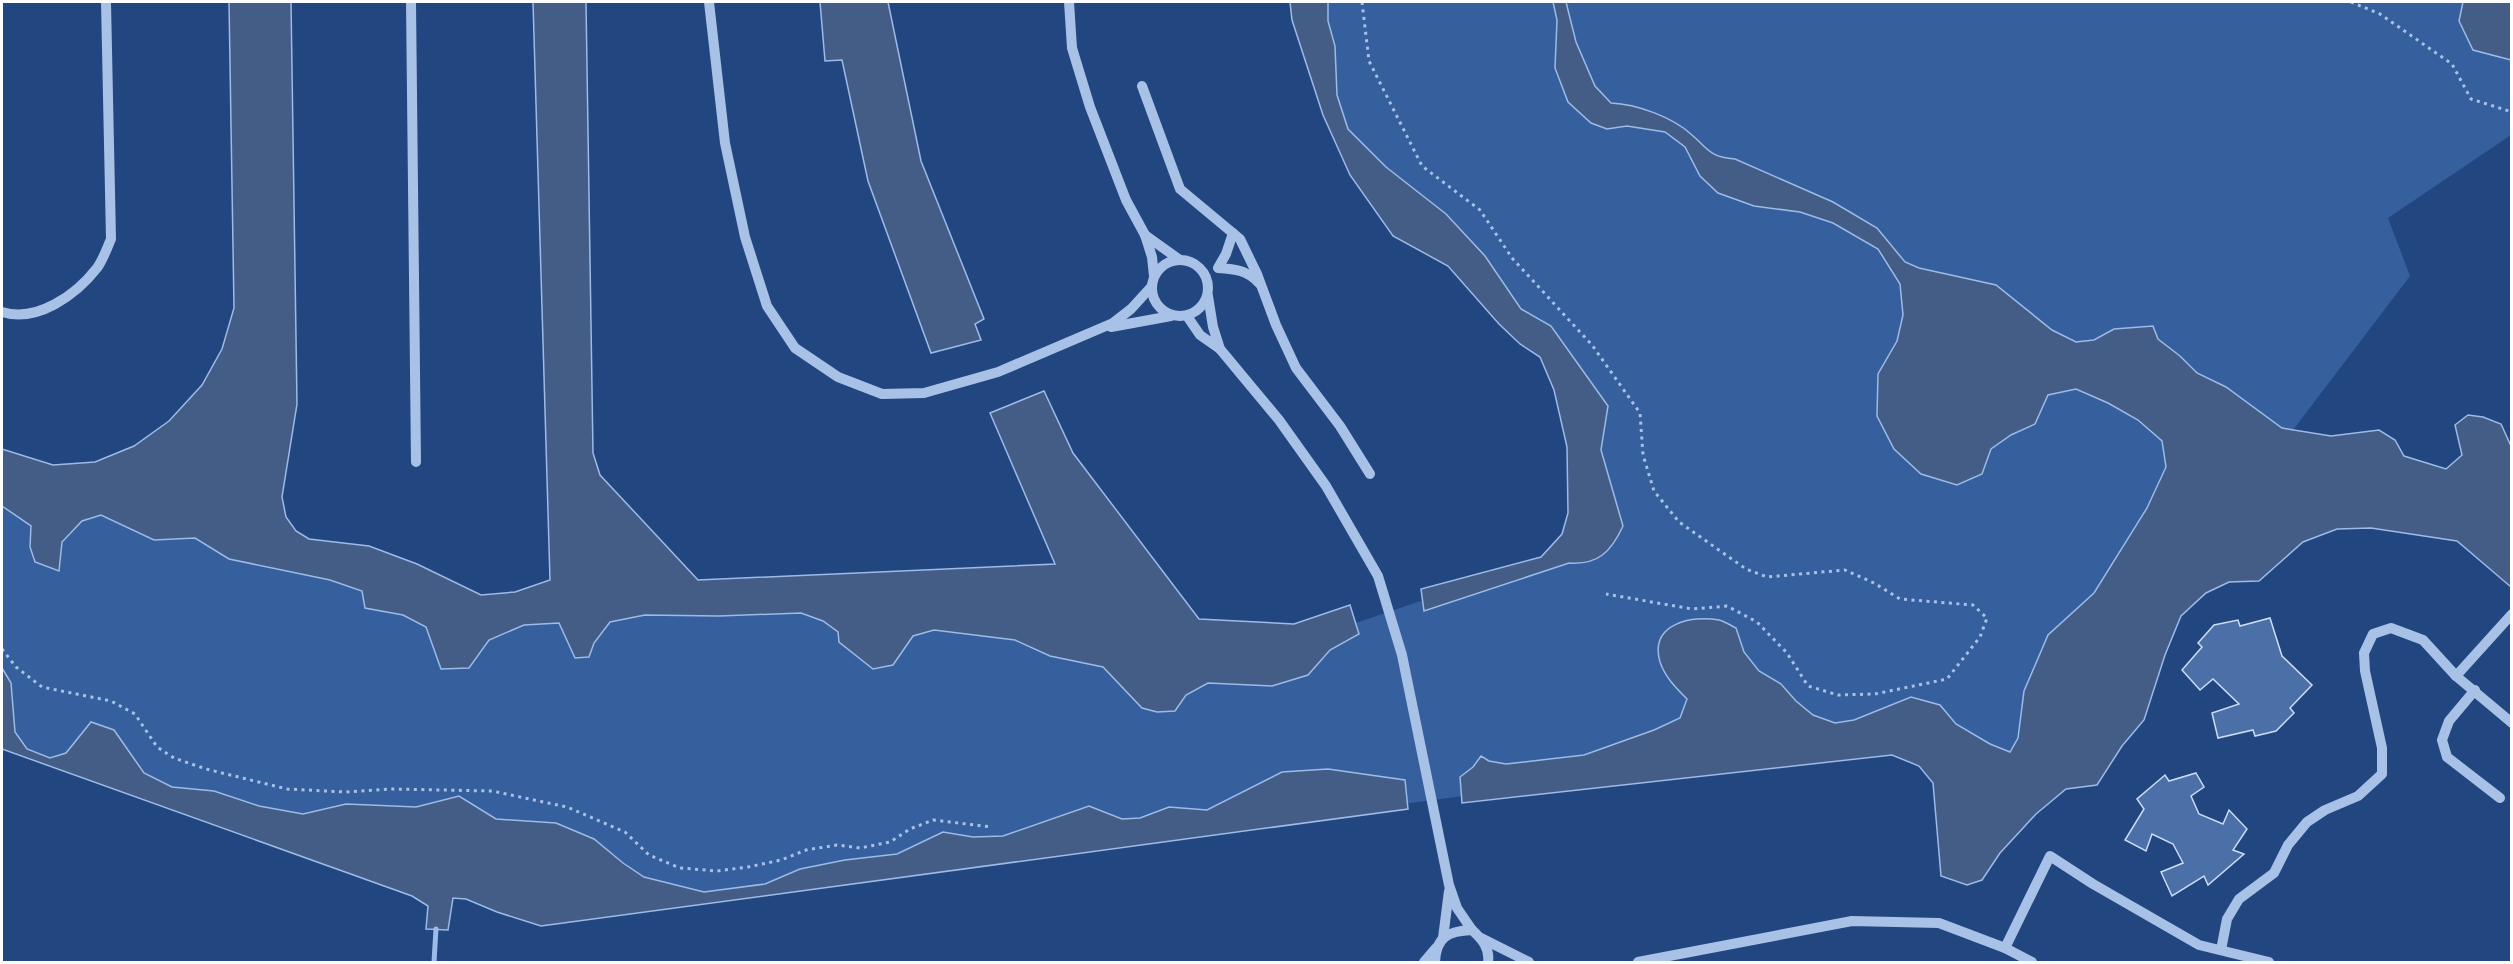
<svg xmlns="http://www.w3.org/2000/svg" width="2513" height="964" viewBox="0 0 2513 964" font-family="Signika,sans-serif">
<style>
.green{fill:#365f9d}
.water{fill:#435d87;stroke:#9cbbe8;stroke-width:1.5}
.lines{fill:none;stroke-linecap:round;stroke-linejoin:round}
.stream{stroke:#9cbbe8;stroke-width:5}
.building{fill:#4b70a8;stroke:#cbdcf5;stroke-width:1.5}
.path{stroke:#a8c1e7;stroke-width:3;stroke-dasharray:3 4.5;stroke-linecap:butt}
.minor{stroke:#a8c1e7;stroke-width:10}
</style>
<rect width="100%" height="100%" fill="#22467f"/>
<!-- green -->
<polygon class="green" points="1307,2 2511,2 2511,135 2388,218 2410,276 2012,800 1895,739 548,917 2,744 2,473 450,611 1035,584 1262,655 1576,548 1562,364 1338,128"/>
<!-- water -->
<g class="water">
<polygon points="229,2 291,2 297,404 282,497 286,517 296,531 309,539 369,546 417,564 481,595 515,592 550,580 533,2 586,2 593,453 600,475 698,580 1055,564 990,413 1044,391 1073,453 1199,619 1294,624 1350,605 1359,634 1330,650 1308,675 1272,686 1208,683 1186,695 1175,711 1157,712 1142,708 1103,667 1050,656 1015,640 934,630 913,636 893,665 873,669 839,642 838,632 823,621 801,613 719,616 645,615 610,622 594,643 589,657 575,658 559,623 524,625 489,640 469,668 441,669 426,627 403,615 365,608 362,591 330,580 229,559 195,538 154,540 101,515 82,521 62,542 59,571 35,562 30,547 31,526 2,506 2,449 53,465 95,462 134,446 169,421 202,385 222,349 234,308"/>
<polygon points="820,2 888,2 921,161 984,319 975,324 981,340 931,353 868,181 842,60 825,61"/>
<path d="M1290 2H1328V21L1335 46 1337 95 1348 129 1386 167 1446 214 1485 256 1521 309 1551 326 1608 406 1601 450 1623 526C1611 552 1598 565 1569 563L1424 611 1421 589 1541 557 1562 534 1568 513 1567 447 1554 390 1540 357 1520 344 1499 324 1448 266 1393 236 1350 175 1323 115 1292 20Z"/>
<path d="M1553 2H1566L1576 42 1595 86 1611 103C1636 104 1673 117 1692 135 1709 150 1710 157 1735 159L1833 202 1877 228 1905 262 1919 268 1996 285 2052 330 2076 342 2094 340 2114 329 2153 326 2158 339 2180 356 2197 373 2226 387 2282 428 2331 436 2379 430 2395 440 2404 456 2446 469 2462 455 2455 425 2468 415 2483 417 2501 424 2511 446V587L2457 541 2371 528 2337 529 2303 542 2259 581 2229 582 2206 593 2181 616 2165 655 2144 720 2122 746 2097 785 2066 789 2036 814 2000 853 1982 880 1967 885 1941 876 1933 783 1919 766 1892 755 1462 803 1460 777 1473 767 1481 756 1489 761 1506 764 1584 755 1654 730 1680 718 1687 699C1676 688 1665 677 1660 662 1649 624 1691 615 1719 620 1724 621 1730 625 1736 628L1744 652 1759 671 1781 684 1796 701 1813 715 1835 723 1854 720 1911 697 1940 705 1956 724 1990 744 2010 752 2018 738 2024 691 2048 635 2094 593 2147 508 2166 467 2162 441 2138 420 2108 403 2076 389 2048 395 2035 424 2011 435 1991 449 1982 474 1957 485 1921 474 1894 449 1877 416 1878 374 1897 341 1903 315 1900 284 1878 249 1833 223 1800 212 1754 206 1718 193 1700 176 1685 147 1665 132 1627 126 1607 129 1591 123 1568 102 1555 68 1557 20Z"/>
<polygon points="2463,2 2511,2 2511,60 2473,50 2459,21"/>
<polygon points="2,668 11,683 15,732 27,749 50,758 66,753 91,722 114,730 144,773 172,787 214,791 259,806 303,814 346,804 416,807 459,796 496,819 556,823 594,839 623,863 644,877 704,892 765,884 800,869 845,860 897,854 943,832 973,837 1003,836 1089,806 1122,819 1140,818 1169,807 1207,810 1282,772 1328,769 1405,780 1408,809 541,926 497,912 466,899 453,898 448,930 426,929 428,906 412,896 2,749"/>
</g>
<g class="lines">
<!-- stream -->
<polyline class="stream" points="434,962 436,929"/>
</g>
<!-- building -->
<g class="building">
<polygon points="2270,618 2282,656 2312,685 2290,708 2294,713 2276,731 2255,736 2253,730 2218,738 2212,713 2239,704 2213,679 2200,690 2182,670 2202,647 2198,643 2214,625 2238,620 2240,626"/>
<polygon points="2196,773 2204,787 2191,796 2199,814 2223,824 2229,810 2247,829 2233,850 2244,854 2208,885 2204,876 2172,896 2161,872 2183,863 2173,844 2152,834 2146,851 2125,840 2144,809 2137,799 2165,775 2169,781"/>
</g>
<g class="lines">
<!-- path -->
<g class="path">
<polyline points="1362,2 1369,61 1422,166 1480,210 1512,258 1592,345 1640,413 1643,455 1654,491 1679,522 1746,569 1767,577 1845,570 1874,583 1900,599 1973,605 1987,618 1980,637 1947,679 1875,694 1838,695 1808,686 1787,653 1757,622 1727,606 1692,609 1606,594"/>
<polyline points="2351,2 2380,14 2452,64 2471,99 2512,112"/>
<polyline points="2,649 16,667 42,687 111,701 135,714 157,747 174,758 206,769 287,789 346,792 392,789 492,791 567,807 625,832 649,855 680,868 717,871 748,867 781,860 806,850 837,845 860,848 890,842 910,829 933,820 992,827"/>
</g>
<!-- minor -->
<g class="minor">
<polyline points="411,2 416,462"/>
<polyline points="709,2 725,143 745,237 767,306 795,348 838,377 882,394 924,393 998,372 1113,323 1131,309 1152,286"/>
<polyline points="1069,2 1072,48 1090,107 1126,200 1145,235"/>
<polyline points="1142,86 1180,189 1240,239 1257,274 1276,325 1296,368 1340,426 1370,474"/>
<path d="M1233 233 1226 254 1218 268C1235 269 1247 270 1259 283"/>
<circle cx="1180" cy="288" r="28"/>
<polyline points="1154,276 1152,257 1145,235 1180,260"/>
<path d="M2 312C37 323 76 295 97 268 103 260 107 248 111 239L106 2"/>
<polyline points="1187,316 1200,335 1220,349 1213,327 1208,296"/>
<polyline points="1111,327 1171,316"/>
<polyline points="1220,349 1279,420 1326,486 1378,576 1402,655 1449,885 1457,908 1472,930"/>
<polyline points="2456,676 2512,614"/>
<polyline points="2475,690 2449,721 2442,740 2447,757 2500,798"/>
<polyline points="1443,938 1449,891"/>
<polyline points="1481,938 1529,962"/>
<polyline points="2005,948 2050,856 2093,884 2199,945 2269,962"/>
<polyline points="2221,950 2227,919 2239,899 2274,873 2288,845 2307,822 2325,810 2358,796 2382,774 2382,748 2365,671 2364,653 2373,634 2391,628 2423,640 2456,676 2512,723"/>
<polyline points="1424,962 1436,948"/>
<path d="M1435 962C1436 937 1448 931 1472 930 1482 939 1490 948 1488 962"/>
<polyline points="1638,962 1852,921 1939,923 2005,948 2032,962"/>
</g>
</g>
<!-- border -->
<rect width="2513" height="964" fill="none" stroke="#ffffff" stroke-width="6"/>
</svg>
